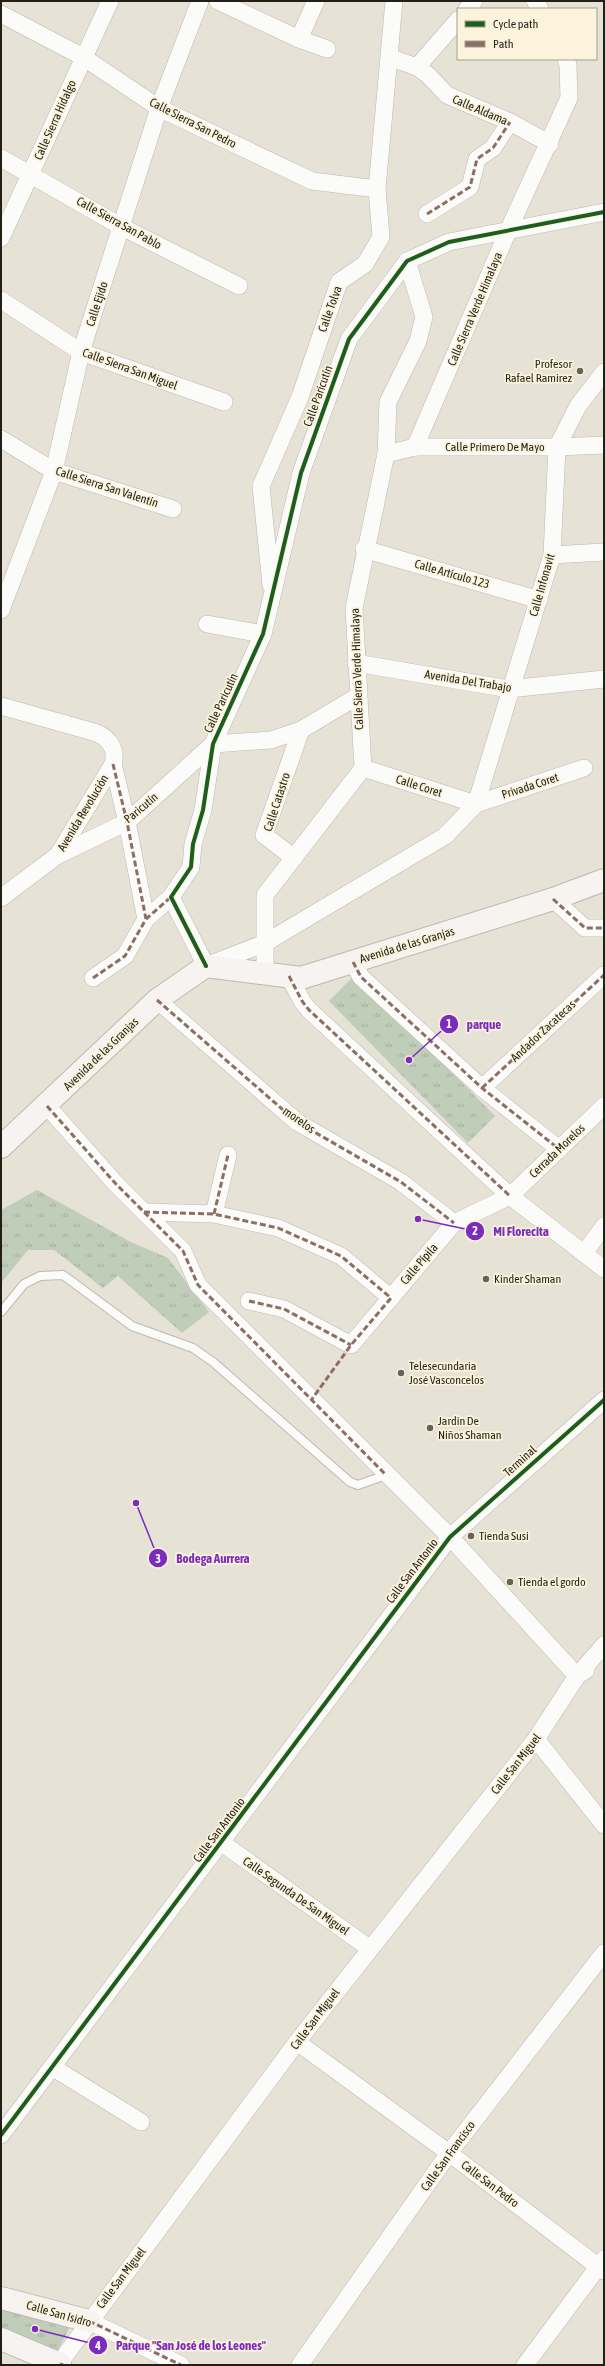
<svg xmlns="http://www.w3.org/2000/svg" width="605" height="2366" viewBox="0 0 605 2366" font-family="'Asap Condensed',sans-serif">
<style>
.grass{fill:url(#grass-tufts)}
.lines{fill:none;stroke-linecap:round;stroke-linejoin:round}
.lane-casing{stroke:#bcb9af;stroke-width:10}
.street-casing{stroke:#bcb9af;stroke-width:18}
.secondary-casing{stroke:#bcb9af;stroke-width:24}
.lane{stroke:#fbfbf9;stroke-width:8}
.street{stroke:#fbfbf9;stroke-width:17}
.secondary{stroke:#f6f3f0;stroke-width:22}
.quiet{stroke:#8d6e63;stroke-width:3;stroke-dasharray:6 3;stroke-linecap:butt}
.cycleway-casing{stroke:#fbf3dc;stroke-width:6}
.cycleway{stroke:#1b5e20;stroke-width:4}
.poi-dot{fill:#676359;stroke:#fbf3dc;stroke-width:1.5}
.labels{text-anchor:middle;stroke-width:3.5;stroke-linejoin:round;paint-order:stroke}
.street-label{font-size:12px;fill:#221f16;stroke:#fbf3dc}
.poi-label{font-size:12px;fill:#221f16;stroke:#fbf3dc;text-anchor:start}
.leader{fill:none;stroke:#7b2cbf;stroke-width:1.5}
.callout-dot{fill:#7b2cbf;stroke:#fbf3dc;stroke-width:1.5}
.mark-label{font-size:12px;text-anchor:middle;font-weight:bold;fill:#fff}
.callout-label{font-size:13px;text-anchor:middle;font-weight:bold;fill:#7b2cbf;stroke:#fbf3dc;stroke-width:3.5;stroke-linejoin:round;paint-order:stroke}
</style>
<defs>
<pattern id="grass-tufts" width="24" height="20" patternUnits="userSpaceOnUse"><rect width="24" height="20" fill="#c0cdb9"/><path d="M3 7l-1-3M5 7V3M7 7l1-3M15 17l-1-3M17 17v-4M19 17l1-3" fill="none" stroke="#a5b09e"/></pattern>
</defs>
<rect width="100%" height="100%" fill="#e6e2d6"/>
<!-- grass -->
<g class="grass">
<polygon points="355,975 495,1116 468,1143 329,1001"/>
<polygon points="37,1190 131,1242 168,1258 209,1312 182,1333 118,1276 103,1288 54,1250 28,1250 1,1283 1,1210"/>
<polygon points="1,2297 73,2321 54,2358 1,2337"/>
</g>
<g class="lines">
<!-- lane casing -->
<g class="lane-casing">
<polyline id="lane" points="1,1312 24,1284 40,1276 63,1275 132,1326 193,1348 213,1362 350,1482 358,1485 386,1475"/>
</g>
<!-- street casing -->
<g class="street-casing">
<g id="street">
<polyline points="218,1 299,39 327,49"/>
<polyline points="535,1 540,9"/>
<polyline points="467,9 474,1"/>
<polyline points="1,14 83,57 159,108 312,181 377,189"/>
<polyline points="299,39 316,1"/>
<polyline points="391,58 417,67 428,75 447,95 510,122 550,144"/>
<polyline points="417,67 458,20"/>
<polyline points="1,158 122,227 239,286"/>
<polyline points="427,214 470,187 477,159 493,148 510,122"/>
<polyline points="1,238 110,1"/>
<polyline points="1,300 81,352 224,402"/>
<polyline points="1,439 54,471 173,509"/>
<polyline points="415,447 508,231 569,98 568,65 566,59"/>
<polyline points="386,454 415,447 557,447 604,445"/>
<polyline points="364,549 539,600"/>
<polyline points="552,555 604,552"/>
<polyline points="271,585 261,486 300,397 339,282 365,264 381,237 377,189 394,1"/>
<polyline points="1,610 54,471 81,352 159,108 200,1"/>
<polyline points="207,624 263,634"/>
<polyline points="356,663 509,689 604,679"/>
<path d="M1 706 97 733C110 739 117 750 113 764L58 855 1 898"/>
<polyline points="213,744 271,740 301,730 358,696"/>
<polyline points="113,764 127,822 146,919"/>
<polyline points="363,768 354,608 386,454 388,402 418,341 424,317 407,261"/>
<polyline points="363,768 476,804"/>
<polyline points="476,804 552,555 557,447 578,406 604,372"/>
<polyline points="58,855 127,822 213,744"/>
<polyline points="294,858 264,835 301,730"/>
<polyline points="171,897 206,966 265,943 445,836 476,804 584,768"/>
<polyline points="553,899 585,928 604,928"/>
<polyline points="353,962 361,977 482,1088 559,1149"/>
<polyline points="265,973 265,895 363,768"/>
<polyline points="289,976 302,1001 309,1010 510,1196 604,1269"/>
<polyline points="93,978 125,956 146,919 171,897 191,867 193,844 203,810 213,744 263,634 301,473 349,339 407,261 449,242 604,212"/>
<polyline points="157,1000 297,1122 401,1182 454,1223"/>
<polyline points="482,1088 604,975"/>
<polyline points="47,1106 116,1184 183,1251 198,1285 450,1537 577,1676 586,1670"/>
<polyline points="144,1212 214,1214 278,1228 341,1256 391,1298"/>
<polyline points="214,1214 228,1155"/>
<polyline points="584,1253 604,1226"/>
<polyline points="249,1301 284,1309 351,1345 454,1223 510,1196 604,1106"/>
<polyline points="536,1739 604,1825"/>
<polyline points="222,1843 369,1948"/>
<polyline points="297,2042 449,2153 604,2271"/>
<polyline points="52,2067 141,2122"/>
<polyline points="1,2135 450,1537 604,1400"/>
<polyline points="89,2321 181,2365"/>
<polyline points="58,2365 297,2042 536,1739 577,1676 604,1645"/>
<polyline points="300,2365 449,2153 604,1953"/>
<polyline points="525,2365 604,2259"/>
</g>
</g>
<!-- secondary casing -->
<g class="secondary-casing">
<g id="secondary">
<polyline points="1,1147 157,1000 206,966 301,978 553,899 604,880"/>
<polyline points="1,2298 89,2321"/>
<polyline points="1,2339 60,2364"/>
</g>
</g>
<!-- lane -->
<use href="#lane" class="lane"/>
<!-- street -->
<use href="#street" class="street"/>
<!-- secondary -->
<use href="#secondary" class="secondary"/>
<!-- quiet -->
<g class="quiet">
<polyline points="427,214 470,187 477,159 493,148 510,122"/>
<polyline points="113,764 127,822 146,919"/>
<polyline points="553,899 585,928 604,928"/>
<polyline points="353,962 361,977 482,1088 559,1149"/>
<polyline points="289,976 302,1001 309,1010 510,1196"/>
<polyline points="93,978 125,956 146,919 171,897"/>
<polyline points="157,1000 297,1122 401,1182 454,1223"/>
<polyline points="482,1088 604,975"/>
<polyline points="47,1106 116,1184 183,1251 198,1285 386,1475"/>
<polyline points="144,1212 214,1214 278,1228 341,1256 391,1298 351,1345 312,1399"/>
<polyline points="214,1214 228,1155"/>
<polyline points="249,1301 284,1309 351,1345"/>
<polyline points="89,2321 181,2365"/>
<polyline points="60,2364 63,2365"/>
</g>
<!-- cycleway casing -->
<g class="cycleway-casing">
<g id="cycleway">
<polyline points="206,966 171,897 191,867 193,844 203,810 213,744 263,634 301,473 349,339 407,261 449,242 604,212"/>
<polyline points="1,2135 450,1537 604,1400"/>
</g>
</g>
<!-- cycleway -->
<use href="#cycleway" class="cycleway"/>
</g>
<!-- markers -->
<g class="poi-dot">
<circle cx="580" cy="371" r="4"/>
<circle cx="486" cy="1279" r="4"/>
<circle cx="401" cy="1373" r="4"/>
<circle cx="430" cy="1428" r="4"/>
<circle cx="471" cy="1536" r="4"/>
<circle cx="510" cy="1582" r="4"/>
</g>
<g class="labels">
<!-- street labels -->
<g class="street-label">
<text transform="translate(480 110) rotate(23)" y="4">Calle Aldama</text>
<text transform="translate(55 120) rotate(-66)" y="4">Calle Sierra Hidalgo</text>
<text transform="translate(193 123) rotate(27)" y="4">Calle Sierra San Pedro</text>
<text transform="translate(119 223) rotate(29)" y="4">Calle Sierra San Pablo</text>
<text transform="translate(97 304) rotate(-72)" y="4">Calle Ejido</text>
<text transform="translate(330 309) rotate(-70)" y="4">Calle Tolva</text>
<text transform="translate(475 309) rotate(-67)" y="4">Calle Sierra Verde Himalaya</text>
<text transform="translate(130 369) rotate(20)" y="4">Calle Sierra San Miguel</text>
<text transform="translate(318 396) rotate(-70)" y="4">Calle Paricutín</text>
<text x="495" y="451">Calle Primero De Mayo</text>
<text transform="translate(107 487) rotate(18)" y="4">Calle Sierra San Valentín</text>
<text transform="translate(452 574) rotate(16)" y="4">Calle Artículo 123</text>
<text transform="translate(542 585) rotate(-74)" y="4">Calle Infonavit</text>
<text transform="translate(357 669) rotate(-92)" y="4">Calle Sierra Verde Himalaya</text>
<text transform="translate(468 681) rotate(9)" y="4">Avenida Del Trabajo</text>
<text transform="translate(221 703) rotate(-65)" y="4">Calle Paricutín</text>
<text transform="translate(419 786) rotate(18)" y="4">Calle Coret</text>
<text transform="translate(530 786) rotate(-18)" y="4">Privada Coret</text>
<text transform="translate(277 802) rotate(-72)" y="4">Calle Catastro</text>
<text transform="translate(141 808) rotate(-40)" y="4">Paricutín</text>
<text transform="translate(83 813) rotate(-59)" y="4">Avenida Revolución</text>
<text transform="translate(407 945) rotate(-17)" y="4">Avenida de las Granjas</text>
<text transform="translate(543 1031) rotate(-43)" y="4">Andador Zacatecas</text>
<text transform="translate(101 1054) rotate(-44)" y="4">Avenida de las Granjas</text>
<text transform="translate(299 1120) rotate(35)" y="4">morelos</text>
<text transform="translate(557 1151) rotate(-44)" y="4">Cerrada Morelos</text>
<text transform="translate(419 1264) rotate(-49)" y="4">Calle Pípila</text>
<text transform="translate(520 1461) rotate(-42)" y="4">Terminal</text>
<text transform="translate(412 1571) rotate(-53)" y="4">Calle San Antonio</text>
<text transform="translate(516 1764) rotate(-52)" y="4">Calle San Miguel</text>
<text transform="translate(219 1830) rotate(-53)" y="4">Calle San Antonio</text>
<text transform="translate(296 1896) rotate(35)" y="4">Calle Segunda De San Miguel</text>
<text transform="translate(315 2019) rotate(-53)" y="4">Calle San Miguel</text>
<text transform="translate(448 2156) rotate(-54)" y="4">Calle San Francisco</text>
<text transform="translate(490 2184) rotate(37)" y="4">Calle San Pedro</text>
<text transform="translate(121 2278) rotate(-53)" y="4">Calle San Miguel</text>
<text transform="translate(59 2314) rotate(16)" y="4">Calle San Isidro</text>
</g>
<!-- poi labels -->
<g class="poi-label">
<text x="572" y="368" text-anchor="end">Profesor<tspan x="572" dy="14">Rafael Ramirez</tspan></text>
<text x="494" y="1283">Kinder Shaman</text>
<text x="409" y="1370">Telesecundaria<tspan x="409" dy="14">José Vasconcelos</tspan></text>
<text x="438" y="1425">Jardin De<tspan x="438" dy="14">Niños Shaman</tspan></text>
<text x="479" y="1540">Tienda Susi</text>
<text x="518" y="1586">Tienda el gordo</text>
</g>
</g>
<!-- callouts -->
<path class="leader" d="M409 1060L449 1024M418 1219L475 1231M136 1503L158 1558M35 2329L98 2345"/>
<g class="callout-dot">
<circle cx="409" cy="1060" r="4"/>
<circle cx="418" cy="1219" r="4"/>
<circle cx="136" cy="1503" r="4"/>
<circle cx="35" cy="2329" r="4"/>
<circle cx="449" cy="1024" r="10"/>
<circle cx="475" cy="1231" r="10"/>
<circle cx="158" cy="1558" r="10"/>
<circle cx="98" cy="2345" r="10"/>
</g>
<g class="mark-label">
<text x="449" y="1028">1</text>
<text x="475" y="1235">2</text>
<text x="158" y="1563">3</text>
<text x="98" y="2350">4</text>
</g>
<g class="callout-label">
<text x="484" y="1029">parque</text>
<text x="521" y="1236">Mi Florecita</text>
<text x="213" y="1563">Bodega Aurrera</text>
<text x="191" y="2350">Parque "San José de los Leones"</text>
</g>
<!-- border -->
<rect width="605" height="2366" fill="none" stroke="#221f16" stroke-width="4"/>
<!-- legend -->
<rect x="457" y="8" width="140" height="52" fill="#fbf3dc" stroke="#a49e8d"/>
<rect x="465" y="21" width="20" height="6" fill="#1b5e20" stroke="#a49e8d"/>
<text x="493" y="28" font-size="12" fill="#221f16">Cycle path</text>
<rect x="465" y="41" width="20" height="6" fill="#8d6e63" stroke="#a49e8d"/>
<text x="493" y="48" font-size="12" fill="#221f16">Path</text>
</svg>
